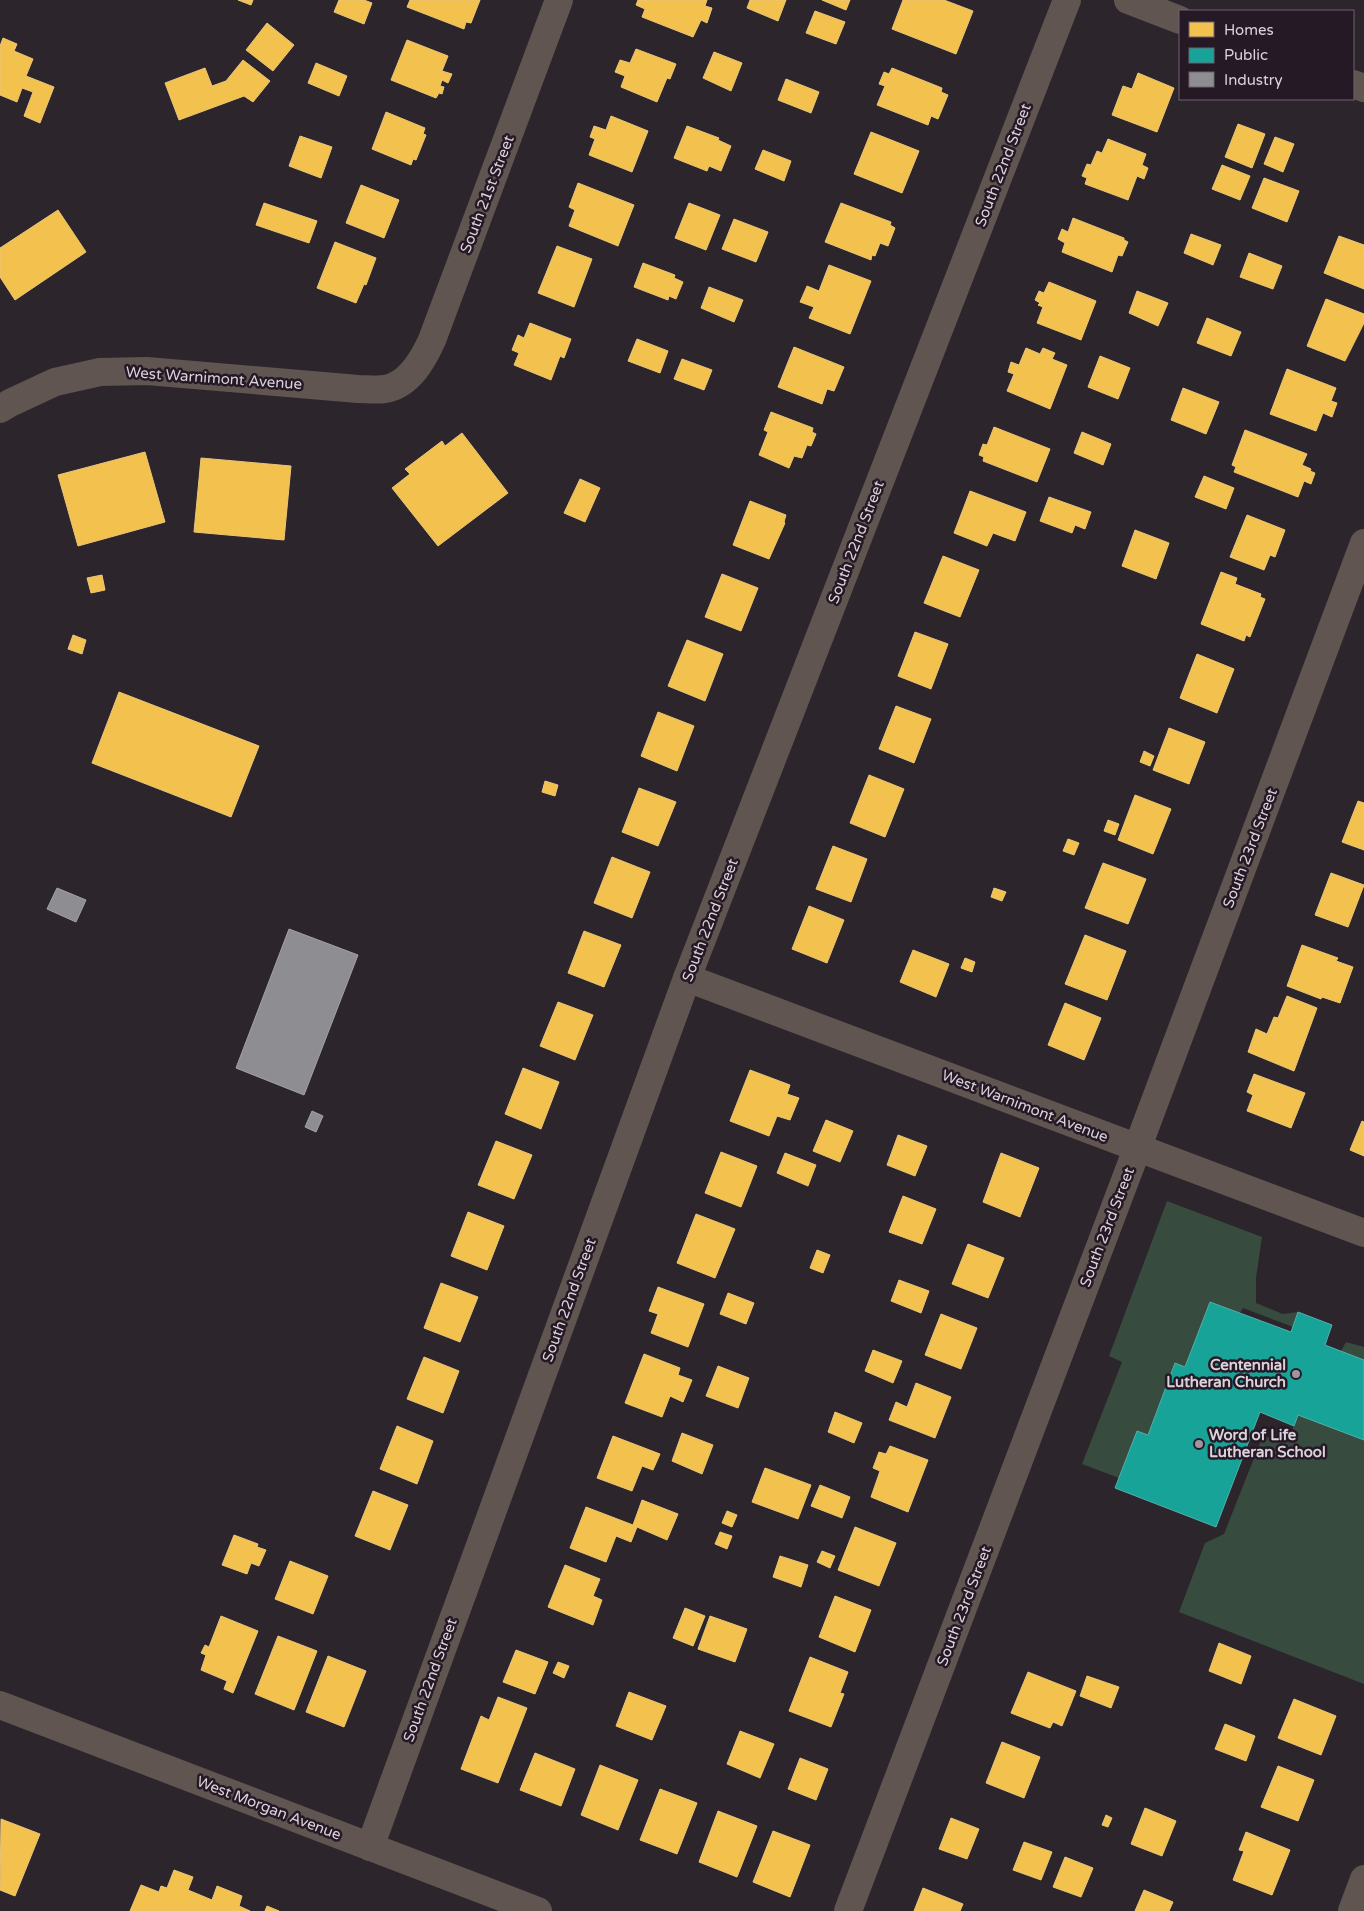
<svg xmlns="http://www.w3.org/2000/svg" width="1364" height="1911" viewBox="0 0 1364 1911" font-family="'Varela Round',sans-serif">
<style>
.green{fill:#374c3f}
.homes{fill:#f2c14e;stroke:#ebc678}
.public{fill:#17a398;stroke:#52b1ac}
.industry{fill:#8d8d92;stroke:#a4a2a8}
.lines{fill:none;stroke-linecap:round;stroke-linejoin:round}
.minor{stroke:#605551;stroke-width:28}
.tertiary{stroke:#605551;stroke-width:28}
.poi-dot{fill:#9e959e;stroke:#251925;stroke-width:2}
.labels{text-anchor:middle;stroke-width:5;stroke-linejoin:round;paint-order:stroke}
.street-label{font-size:15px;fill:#dbd2db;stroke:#251925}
.poi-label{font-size:15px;font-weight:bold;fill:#dbd2db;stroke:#251925;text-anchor:end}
</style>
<rect width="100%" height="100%" fill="#2c252c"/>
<!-- green -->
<g class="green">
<polygon points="1167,1201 1262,1237 1256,1278 1256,1303 1283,1314 1298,1312 1293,1327 1243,1308 1240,1313 1210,1302 1185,1367 1175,1363 1148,1435 1137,1431 1119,1478 1082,1464 1122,1362 1109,1356"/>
<polygon points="1346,1342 1364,1347 1364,1360 1341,1351"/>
<polygon points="1298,1415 1364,1440 1364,1684 1179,1612 1205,1543 1224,1534 1262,1438 1290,1436"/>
</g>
<!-- homes -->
<g class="homes">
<polygon points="238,0 253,0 251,5"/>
<polygon points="339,0 364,0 372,3 364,24 334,12"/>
<polygon points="410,0 480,0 471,23 466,22 464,29 407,7"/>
<polygon points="638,0 707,0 705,6 712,8 707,23 701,20 693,37 642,17 645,9 636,5"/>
<polygon points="750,0 786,0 778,21 747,8"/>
<polygon points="822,0 850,0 846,10"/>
<polygon points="903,0 944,0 973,11 956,54 892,29"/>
<polygon points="815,11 845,22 836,44 806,33"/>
<polygon points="267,23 294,45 273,71 246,50"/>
<polygon points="3,38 17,44 14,51 33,59 26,76 54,87 40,123 24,116 33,92 22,88 17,102 0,95 0,46"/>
<polygon points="407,40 448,56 442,71 452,74 448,83 442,80 440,86 444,87 442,94 439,93 436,98 391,80"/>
<polygon points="636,49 676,64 670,79 667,78 657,102 621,87 625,76 615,72 620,60 630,63"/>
<polygon points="714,52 742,63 731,91 703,78"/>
<polygon points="243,60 270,81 253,102 244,96 179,120 165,83 205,68 212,86 226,81"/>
<polygon points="316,63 347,76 339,96 308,83"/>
<polygon points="892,68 942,88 941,92 948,95 938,119 931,116 928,125 877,105 885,86 879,84 884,72 889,74"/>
<polygon points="1138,73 1174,88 1157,132 1112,115 1123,86 1132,89"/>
<polygon points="786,79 819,92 811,113 778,100"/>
<polygon points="386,112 425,128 423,134 426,135 416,160 413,159 411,165 372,149"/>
<polygon points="611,116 648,131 632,172 589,155 595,139 590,137 594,126 606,130"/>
<polygon points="1238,124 1265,134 1252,168 1225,157"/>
<polygon points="687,126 719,138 718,140 731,146 721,171 709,166 707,171 674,158"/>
<polygon points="871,132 919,151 902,193 854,174"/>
<polygon points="300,136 332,147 321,178 289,166"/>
<polygon points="1275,137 1294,144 1283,172 1264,164"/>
<polygon points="1108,139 1146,154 1142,165 1148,168 1144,179 1137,176 1128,200 1085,184 1087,178 1082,176 1087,164 1091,165 1097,151 1102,153"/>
<polygon points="763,150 791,161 784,181 755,169"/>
<polygon points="1222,165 1250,176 1240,200 1212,189"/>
<polygon points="1264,178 1299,191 1287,222 1252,208"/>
<polygon points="578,183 634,205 618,246 569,226 575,210 569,207"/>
<polygon points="361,185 399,200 384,238 346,223"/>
<polygon points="264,203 317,221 309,243 256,225"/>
<polygon points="689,203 720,215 706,250 675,238"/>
<polygon points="841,203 891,222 890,225 895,228 888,246 880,243 875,256 872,255 871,260 825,242"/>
<polygon points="58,210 86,252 15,300 0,277 0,248"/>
<polygon points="1073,218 1124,238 1124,240 1128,242 1122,256 1118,255 1112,272 1062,252 1065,243 1058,239 1062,229 1068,232"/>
<polygon points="734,219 768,232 756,262 722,249"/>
<polygon points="1191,234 1221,245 1213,265 1184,253"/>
<polygon points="1339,236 1364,245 1364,289 1324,273"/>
<polygon points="335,242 376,258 366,285 364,284 356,303 317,288"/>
<polygon points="557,246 592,259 574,307 538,293"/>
<polygon points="1249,253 1282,266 1273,289 1240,277"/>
<polygon points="643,263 675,275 674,278 683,282 676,299 669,296 668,300 634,287"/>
<polygon points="829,265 871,281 850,334 809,318 814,307 800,302 807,286 819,291"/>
<polygon points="1049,282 1096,301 1081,340 1037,323 1043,307 1038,305 1040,303 1035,300 1039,291 1044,293"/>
<polygon points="709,287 743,300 734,322 701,308"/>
<polygon points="1137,291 1168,303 1158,326 1129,313"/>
<polygon points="1326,299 1364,314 1364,323 1345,361 1307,346"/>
<polygon points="1207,318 1241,332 1231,356 1197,343"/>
<polygon points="530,323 571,339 564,358 560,356 551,380 514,365 519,353 512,350 518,335 524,338"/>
<polygon points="637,339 668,351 660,373 628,361"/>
<polygon points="794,347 844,367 834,391 827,389 822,404 778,387"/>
<polygon points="1026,348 1040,354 1043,348 1055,353 1052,359 1067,365 1050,409 1007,391 1014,374 1008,372 1011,362 1019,365"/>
<polygon points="1100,356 1130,368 1118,399 1088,387"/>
<polygon points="682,359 712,370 704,390 674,379"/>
<polygon points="1287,369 1336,388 1331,401 1337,403 1332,417 1323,413 1316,431 1270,414"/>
<polygon points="1183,388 1219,402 1206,434 1171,420"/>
<polygon points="771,412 813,428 812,432 816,434 811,446 807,445 802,458 794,456 789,468 759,455 768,432 764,430"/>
<polygon points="994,427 1050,449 1037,482 983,461 984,457 979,455 983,444 987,445"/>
<polygon points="1245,430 1307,454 1302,465 1311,469 1310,471 1315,473 1311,484 1304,481 1298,497 1234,472 1236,467 1232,465"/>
<polygon points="1082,432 1111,444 1103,465 1074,453"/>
<polygon points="462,433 508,493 438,546 392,488 410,474 405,469 442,441 445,446"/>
<polygon points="145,452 165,522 78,546 58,475"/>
<polygon points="201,458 291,466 284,540 194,532"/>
<polygon points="1204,476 1234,488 1226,509 1195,497"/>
<polygon points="580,479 600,488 585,522 564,513"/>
<polygon points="970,491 1026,512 1015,541 993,533 987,546 954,533"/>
<polygon points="1049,497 1091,512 1085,529 1075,525 1072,533 1040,521"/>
<polygon points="750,501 786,515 784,522 785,523 769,559 733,545"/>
<polygon points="1247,515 1285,530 1275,557 1270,555 1264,570 1230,557"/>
<polygon points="1135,530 1169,543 1156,579 1122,566"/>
<polygon points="943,556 979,570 960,617 924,603"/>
<polygon points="1221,572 1237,578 1235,584 1261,594 1260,597 1265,599 1250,637 1246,635 1244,641 1201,624"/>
<polygon points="722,574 758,588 741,631 705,617"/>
<polygon points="102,575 105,590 91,593 87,578"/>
<polygon points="915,632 948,644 931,689 898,676"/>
<polygon points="73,635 86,640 82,654 68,649"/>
<polygon points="687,640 723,654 705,701 668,686"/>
<polygon points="1197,654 1234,669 1217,713 1180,698"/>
<polygon points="119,692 259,746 231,817 92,763"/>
<polygon points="896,706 931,719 914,763 879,749"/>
<polygon points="658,712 694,726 677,771 641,756"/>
<polygon points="1169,728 1205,742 1189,784 1153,770"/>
<polygon points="1144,751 1154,756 1150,766 1140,762"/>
<polygon points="869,775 904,789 885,837 850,823"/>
<polygon points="545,781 558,785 555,796 542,792"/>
<polygon points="639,788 676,802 658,846 622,832"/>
<polygon points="1135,795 1171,809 1153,854 1118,840"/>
<polygon points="1358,801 1364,803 1364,850 1342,842"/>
<polygon points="1108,820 1119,824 1115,835 1104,831"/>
<polygon points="1068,839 1079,843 1074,855 1063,851"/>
<polygon points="833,846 867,859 851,902 816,889"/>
<polygon points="612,857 650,872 632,918 594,903"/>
<polygon points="1103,863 1146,879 1128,924 1085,908"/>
<polygon points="1331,873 1364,885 1348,927 1315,915"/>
<polygon points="994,888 1006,892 1002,901 991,897"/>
<polygon points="809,906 844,920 827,963 792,949"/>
<polygon points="584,931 621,945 604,987 568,973"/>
<polygon points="1085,935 1126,951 1107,1000 1065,984"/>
<polygon points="1302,945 1338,958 1336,961 1353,967 1340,1003 1322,997 1321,999 1287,986"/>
<polygon points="913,950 949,964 936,997 900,982"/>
<polygon points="965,958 975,962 972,972 961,968"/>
<polygon points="1287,996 1317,1008 1294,1071 1248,1052 1256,1029 1267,1034 1274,1017 1278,1018"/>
<polygon points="558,1002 593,1015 575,1060 540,1046"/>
<polygon points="1065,1003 1101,1018 1084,1060 1048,1045"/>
<polygon points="523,1068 559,1082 541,1129 505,1114"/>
<polygon points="750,1070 790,1085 787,1094 799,1098 790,1120 777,1116 769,1136 730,1121"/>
<polygon points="1254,1074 1305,1093 1291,1128 1247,1111 1253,1095 1247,1092"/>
<polygon points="826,1120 853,1131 840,1162 813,1151"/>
<polygon points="1362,1121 1364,1122 1364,1156 1350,1150"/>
<polygon points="898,1135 927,1146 915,1176 887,1165"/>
<polygon points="496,1141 532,1155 514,1199 478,1185"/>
<polygon points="721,1152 757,1166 741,1207 705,1193"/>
<polygon points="785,1153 816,1165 808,1186 777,1173"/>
<polygon points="1001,1153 1039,1168 1020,1217 983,1202"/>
<polygon points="903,1196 936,1209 922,1244 889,1232"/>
<polygon points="468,1212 504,1226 487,1270 451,1256"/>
<polygon points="696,1214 735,1229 715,1278 677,1263"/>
<polygon points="968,1244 1004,1258 988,1298 952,1284"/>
<polygon points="817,1250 830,1255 823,1273 810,1268"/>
<polygon points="899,1280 929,1291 921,1313 891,1301"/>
<polygon points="441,1283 478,1297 460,1342 424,1328"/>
<polygon points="658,1287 704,1304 688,1347 651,1333 658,1314 649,1311"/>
<polygon points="728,1293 754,1303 746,1324 720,1314"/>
<polygon points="941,1314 977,1328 961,1369 925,1355"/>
<polygon points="873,1350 902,1361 893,1383 865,1371"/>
<polygon points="644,1354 680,1368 678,1375 692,1380 683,1402 670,1396 662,1417 625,1403"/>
<polygon points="424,1357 459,1371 443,1413 407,1399"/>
<polygon points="718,1366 749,1378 738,1408 706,1396"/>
<polygon points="916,1383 951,1397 935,1438 889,1420 896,1402 907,1407"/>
<polygon points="835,1412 862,1423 854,1443 828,1432"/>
<polygon points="397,1426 433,1441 417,1484 380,1469"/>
<polygon points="682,1433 713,1445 702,1474 672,1461"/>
<polygon points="613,1436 660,1454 653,1470 642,1466 632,1491 597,1478"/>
<polygon points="890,1446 928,1460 908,1512 871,1497 880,1471 873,1468 879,1452 886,1454"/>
<polygon points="765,1468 811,1485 798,1519 752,1502"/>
<polygon points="820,1485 850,1497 842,1518 811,1506"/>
<polygon points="373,1491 408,1505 390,1550 355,1536"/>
<polygon points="642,1500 678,1514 667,1540 637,1527 631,1542 616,1536 606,1562 570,1548 586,1507 633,1525"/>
<polygon points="727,1511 737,1515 732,1527 722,1523"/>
<polygon points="855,1527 896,1543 879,1586 838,1570"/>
<polygon points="720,1532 732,1536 727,1549 715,1544"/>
<polygon points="234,1535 258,1544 257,1547 266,1550 259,1566 251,1563 247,1574 222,1565"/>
<polygon points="822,1551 835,1556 830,1568 817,1562"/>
<polygon points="780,1556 808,1565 801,1587 773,1577"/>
<polygon points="290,1561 328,1576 313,1614 275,1599"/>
<polygon points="565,1565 600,1579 593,1596 602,1600 593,1625 548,1607"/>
<polygon points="835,1596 871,1610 855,1652 819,1637"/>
<polygon points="685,1608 705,1616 693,1646 673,1638"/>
<polygon points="221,1616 258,1631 233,1693 224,1689 227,1681 201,1670 206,1655 201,1653 205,1645 209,1647"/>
<polygon points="710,1616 747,1629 735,1662 698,1649"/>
<polygon points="278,1636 317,1651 294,1710 255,1694"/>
<polygon points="1219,1643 1251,1656 1241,1684 1209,1671"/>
<polygon points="516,1650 548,1662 535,1694 503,1682"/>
<polygon points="328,1656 366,1671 344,1727 306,1712"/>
<polygon points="810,1657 848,1672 840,1693 844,1694 831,1727 789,1711"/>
<polygon points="558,1662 569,1666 564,1678 553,1673"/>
<polygon points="1028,1672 1076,1691 1062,1726 1053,1722 1050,1728 1011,1713"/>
<polygon points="1087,1676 1119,1687 1111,1708 1080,1696"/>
<polygon points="629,1692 666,1706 652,1740 616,1726"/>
<polygon points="498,1697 527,1708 498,1783 461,1769 481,1716 489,1720"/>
<polygon points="1294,1699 1336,1716 1321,1755 1278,1738"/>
<polygon points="1225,1724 1255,1736 1246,1761 1215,1749"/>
<polygon points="740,1731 774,1744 760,1778 727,1764"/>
<polygon points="1002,1742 1040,1757 1024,1798 986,1783"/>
<polygon points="535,1753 575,1769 561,1806 520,1790"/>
<polygon points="800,1758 828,1769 816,1800 788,1789"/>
<polygon points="600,1765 638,1780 618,1830 581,1815"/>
<polygon points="1278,1766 1314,1780 1298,1821 1261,1807"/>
<polygon points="660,1789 697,1803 677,1854 640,1840"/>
<polygon points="1145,1808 1176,1821 1162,1856 1131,1844"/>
<polygon points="718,1811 757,1826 737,1877 699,1862"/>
<polygon points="1106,1815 1112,1818 1108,1827 1102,1825"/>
<polygon points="951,1818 979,1829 967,1859 939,1849"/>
<polygon points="1,1819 40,1834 15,1896 0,1890"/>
<polygon points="773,1831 810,1845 790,1897 753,1882"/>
<polygon points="1246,1832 1290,1850 1272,1895 1233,1880 1244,1851 1239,1850"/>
<polygon points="1024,1842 1052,1852 1041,1880 1013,1870"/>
<polygon points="1065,1857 1093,1868 1081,1897 1053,1887"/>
<polygon points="174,1870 193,1877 188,1890 212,1900 217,1886 242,1896 239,1906 250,1911 130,1911 141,1885 159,1892 161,1886 167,1888"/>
<polygon points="923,1888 963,1904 960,1911 914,1911"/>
<polygon points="1144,1890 1173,1902 1169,1911 1135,1911"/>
<polygon points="267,1906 279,1911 265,1911"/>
</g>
<!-- public -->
<polygon class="public" points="1210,1302 1291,1332 1298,1312 1332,1325 1325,1345 1364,1360 1364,1440 1298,1415 1294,1426 1260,1412 1216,1527 1115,1488 1137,1431 1148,1435 1175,1363 1185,1367"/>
<!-- industry -->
<g class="industry">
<polygon points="57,888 86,900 76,922 47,909"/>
<polygon points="289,929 358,955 304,1095 236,1068"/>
<polygon points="312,1111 323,1116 316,1132 305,1127"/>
</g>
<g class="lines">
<!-- minor -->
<g class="minor">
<polyline points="1128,0 1180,20"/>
<polyline points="1353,84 1364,88"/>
<path d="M0 409 10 403 55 382 100 372 147 371 358 389C367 389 377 390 385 389 409 385 423 360 432 340L559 0"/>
<polyline points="687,978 1364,1233"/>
<polyline points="370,1847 687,978 1067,0"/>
<polyline points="848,1911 1137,1149 1364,543"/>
<polyline points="1352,1911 1364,1879"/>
</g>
<!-- tertiary -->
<polyline class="tertiary" points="0,1705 538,1911"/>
</g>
<!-- markers -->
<g class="poi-dot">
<circle cx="1296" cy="1374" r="5"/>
<circle cx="1199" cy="1444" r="5"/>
</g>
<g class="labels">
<!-- street labels -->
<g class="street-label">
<text transform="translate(1003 165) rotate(-69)" y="5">South 22nd Street</text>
<text transform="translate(487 194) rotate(-69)" y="5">South 21st Street</text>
<text transform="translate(214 378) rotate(4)" y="5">West Warnimont Avenue</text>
<text transform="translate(856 542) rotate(-69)" y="5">South 22nd Street</text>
<text transform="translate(1250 848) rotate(-69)" y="5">South 23rd Street</text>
<text transform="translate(710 920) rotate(-69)" y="5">South 22nd Street</text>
<text transform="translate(1025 1106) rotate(21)" y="5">West Warnimont Avenue</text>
<text transform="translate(1107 1227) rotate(-69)" y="5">South 23rd Street</text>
<text transform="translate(569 1300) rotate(-70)" y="5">South 22nd Street</text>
<text transform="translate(964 1606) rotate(-69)" y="5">South 23rd Street</text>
<text transform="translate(430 1680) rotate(-70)" y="5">South 22nd Street</text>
<text transform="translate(269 1808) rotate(21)" y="5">West Morgan Avenue</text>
</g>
<!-- poi labels -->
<g class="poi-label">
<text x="1286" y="1370">Centennial<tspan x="1286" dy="17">Lutheran Church</tspan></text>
<text x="1209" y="1440" text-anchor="start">Word of Life<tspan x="1209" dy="17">Lutheran School</tspan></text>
</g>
</g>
<!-- legend -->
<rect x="1179" y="10" width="175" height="90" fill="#251925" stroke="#6e636e"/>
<rect x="1189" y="22" width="25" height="15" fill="#f2c14e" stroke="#6e636e"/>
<text x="1224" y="35" font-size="15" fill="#dbd2db">Homes</text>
<rect x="1189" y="48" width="25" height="15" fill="#17a398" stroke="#6e636e"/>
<text x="1224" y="60" font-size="15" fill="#dbd2db">Public</text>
<rect x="1189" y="72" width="25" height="15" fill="#8d8d92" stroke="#6e636e"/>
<text x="1224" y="85" font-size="15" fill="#dbd2db">Industry</text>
</svg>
